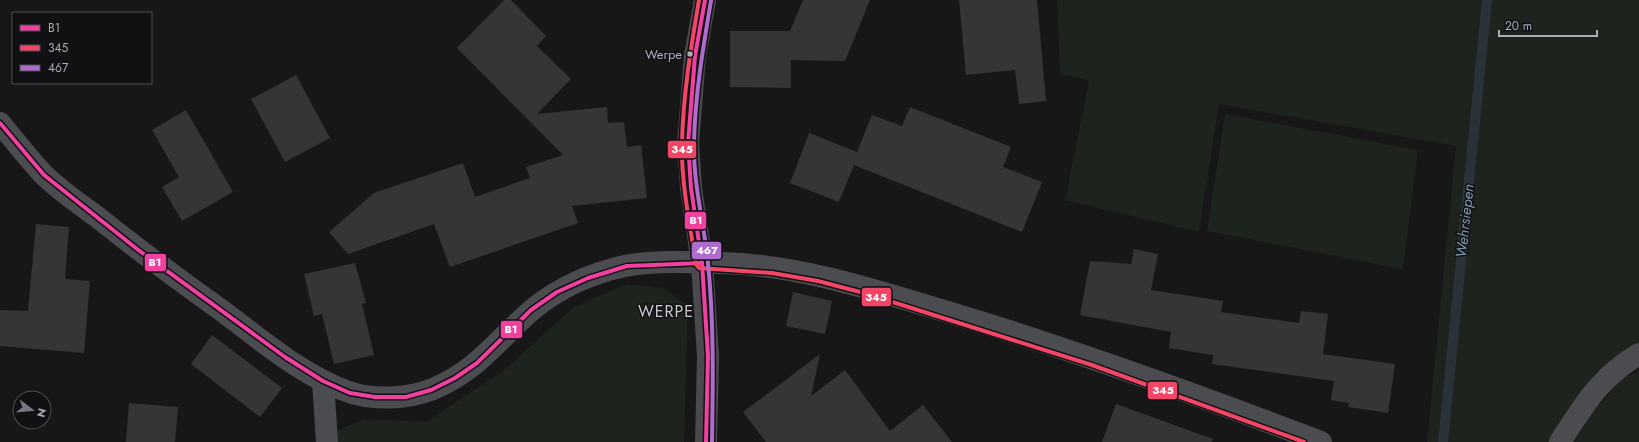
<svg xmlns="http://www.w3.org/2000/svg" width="1639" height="442" viewBox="0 0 1639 442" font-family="Jost,sans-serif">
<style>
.green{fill:#1d241e}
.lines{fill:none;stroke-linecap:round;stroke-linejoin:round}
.stream{stroke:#2a3239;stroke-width:10}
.building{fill:#353536}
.minor{stroke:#4b4c50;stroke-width:22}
.tertiary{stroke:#4b4c50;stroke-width:22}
.secondary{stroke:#4a4a4e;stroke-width:22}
.bus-1-casing{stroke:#111113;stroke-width:7}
.bus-2-casing{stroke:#111113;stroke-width:7}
.bus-3-casing{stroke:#111113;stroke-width:7}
.bus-1{stroke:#f240a1;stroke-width:4}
.bus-2{stroke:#f34667;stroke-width:4}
.bus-3{stroke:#b06ccc;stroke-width:4}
.bus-dot{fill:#a8adb8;stroke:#111113;stroke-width:1.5}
.labels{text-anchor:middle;stroke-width:3;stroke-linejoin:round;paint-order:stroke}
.bus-label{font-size:13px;fill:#a8adb8;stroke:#111113;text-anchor:end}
.water-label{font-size:15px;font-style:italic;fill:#7f9bb3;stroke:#111113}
.quarter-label{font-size:16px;letter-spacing:1px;fill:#c9ccd4;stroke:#111113}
.line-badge{stroke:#111113;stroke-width:1.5}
.badge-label{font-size:11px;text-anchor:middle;font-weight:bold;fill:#fff}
</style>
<rect width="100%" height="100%" fill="#171717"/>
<!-- green -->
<g class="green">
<polygon points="1057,0 1639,0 1639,345 1552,442 1427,442 1456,146 1219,104 1199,232 1065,200 1089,81 1060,73"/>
<polygon points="1225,114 1418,150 1403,269 1207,231"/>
<polygon points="627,284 664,288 688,306 684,442 337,442 336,431 364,419 426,422 503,371 574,307"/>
<polygon points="1639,371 1639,442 1575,442 1590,416 1622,379"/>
</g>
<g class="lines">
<!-- stream -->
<polyline class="stream" points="1443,442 1487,0"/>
</g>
<!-- building -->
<g class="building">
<polygon points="504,0 511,0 546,36 537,46 571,79 537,114 607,107 608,123 624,122 627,147 641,145 647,198 572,206 578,223 450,267 434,224 348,254 329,232 374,193 463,163 475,197 530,178 526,167 563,155 457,48"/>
<polygon points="803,0 870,0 845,61 791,60 791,88 730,87 730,31 790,31"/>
<polygon points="959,0 1037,0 1046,101 1019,104 1015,70 966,75"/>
<polygon points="296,75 330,138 285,162 251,99"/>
<polygon points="910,107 1011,147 1003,167 1042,182 1022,232 854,165 839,202 790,183 809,133 857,152 872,115 902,126"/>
<polygon points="186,110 233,192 182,221 162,187 179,177 152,130"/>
<polygon points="36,224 69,227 65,279 90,281 84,353 0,346 0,310 28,311"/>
<polygon points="1134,249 1158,254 1151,290 1223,301 1221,312 1299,323 1301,311 1328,314 1323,354 1395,364 1388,413 1348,407 1349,403 1331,400 1334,381 1212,364 1213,355 1169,348 1171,332 1080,315 1090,261 1131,264"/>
<polygon points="355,263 366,303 362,304 374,355 334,364 322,314 314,316 304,274"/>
<polygon points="793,292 832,301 825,334 786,326"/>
<polygon points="212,335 282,388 260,417 191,364"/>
<polygon points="820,354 811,396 845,370 890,431 923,405 952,442 766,442 743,412"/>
<polygon points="129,403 178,407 175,442 126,442"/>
<polygon points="1116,404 1213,439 1212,442 1102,442"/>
</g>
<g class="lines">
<!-- minor -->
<g class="minor">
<polyline points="323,381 327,442"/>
<path d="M1560 442C1584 405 1600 377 1639 354"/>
</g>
<!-- tertiary -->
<path class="tertiary" d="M0 123C14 140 28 158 43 174 59 190 78 203 96 216 137 249 179 280 221 310 260 339 300 374 346 391 372 401 408 399 433 389 478 370 497 340 532 310 558 288 592 273 625 266 656 260 691 262 722 263 799 265 874 290 948 312 1074 350 1198 395 1321 442"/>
<!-- secondary -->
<polyline class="secondary" points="705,0 695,56 688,143 691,188 702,263 708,356 706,442"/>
<!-- bus-1 casing -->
<g class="bus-1-casing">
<g id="bus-1">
<polyline points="705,0 695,56 688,143 691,188 702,263 708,356 706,442"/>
<polyline points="0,123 44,175 137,249 285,357 323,381 350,393 375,397 406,397 431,390 455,378 477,363 531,310 557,292 588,278 627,266 702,263"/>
</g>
</g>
<!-- bus-2 casing -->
<g class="bus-2-casing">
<path id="bus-2" d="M699 0C691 47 683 95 682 143 681 183 690 224 696 264L699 268 772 273 818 281 864 293 1092 365 1304 442"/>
</g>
<!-- bus-3 casing -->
<g class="bus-3-casing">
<path id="bus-3" d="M711 1C703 48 695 95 694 143 693 183 704 223 708 263 714 323 713 382 712 442"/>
</g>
<!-- bus-1 -->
<use href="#bus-1" class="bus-1"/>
<!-- bus-2 -->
<use href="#bus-2" class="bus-2"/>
<!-- bus-3 -->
<use href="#bus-3" class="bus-3"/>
</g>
<!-- markers -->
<circle class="bus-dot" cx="690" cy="54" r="3.5"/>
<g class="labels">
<!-- bus labels -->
<g class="bus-label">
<text x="682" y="59">Werpe</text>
</g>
<!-- water labels -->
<g class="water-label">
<text transform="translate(1465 221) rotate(-84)" y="5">Wehrsiepen</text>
</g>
<!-- quarter labels -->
<g class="quarter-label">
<text x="666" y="317">WERPE</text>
</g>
</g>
<g class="line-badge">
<rect x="667" y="140" width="30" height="19" rx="4" fill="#f34667"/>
<rect x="684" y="211" width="23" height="19" rx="4" fill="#f240a1"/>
<rect x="691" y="241" width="31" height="19" rx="4" fill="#b06ccc"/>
<rect x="144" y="253" width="23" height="19" rx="4" fill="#f240a1"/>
<rect x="861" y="287" width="31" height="20" rx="4" fill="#f34667"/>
<rect x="500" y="320" width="23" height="19" rx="4" fill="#f240a1"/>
<rect x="1147" y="381" width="31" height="19" rx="4" fill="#f34667"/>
</g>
<g class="badge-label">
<text x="682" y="153">345</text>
<text x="696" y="224">B1</text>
<text x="707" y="254">467</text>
<text x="155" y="266">B1</text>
<text x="876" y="301">345</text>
<text x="511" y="333">B1</text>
<text x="1163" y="394">345</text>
</g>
<!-- legend -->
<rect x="12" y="12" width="140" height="72" fill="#111113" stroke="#4d4f55"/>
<rect x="20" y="25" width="20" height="6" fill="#f240a1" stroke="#4d4f55"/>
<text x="48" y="32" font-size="12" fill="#a8adb8">B1</text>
<rect x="20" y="45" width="20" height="6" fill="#f34667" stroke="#4d4f55"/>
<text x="48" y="52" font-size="12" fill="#a8adb8">345</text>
<rect x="20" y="65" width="20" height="6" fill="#b06ccc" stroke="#4d4f55"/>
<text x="48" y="72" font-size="12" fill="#a8adb8">467</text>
<!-- north arrow -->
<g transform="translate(32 410) rotate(106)"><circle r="19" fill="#111113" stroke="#4d4f55"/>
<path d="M0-3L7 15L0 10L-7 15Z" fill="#757880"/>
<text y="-6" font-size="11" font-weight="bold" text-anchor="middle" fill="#a8adb8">N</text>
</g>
<!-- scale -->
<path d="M1499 30v6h98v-6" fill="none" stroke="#a8adb8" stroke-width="2"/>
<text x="1505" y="30" font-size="12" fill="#a8adb8" stroke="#111113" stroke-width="3" paint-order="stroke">20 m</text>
</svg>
